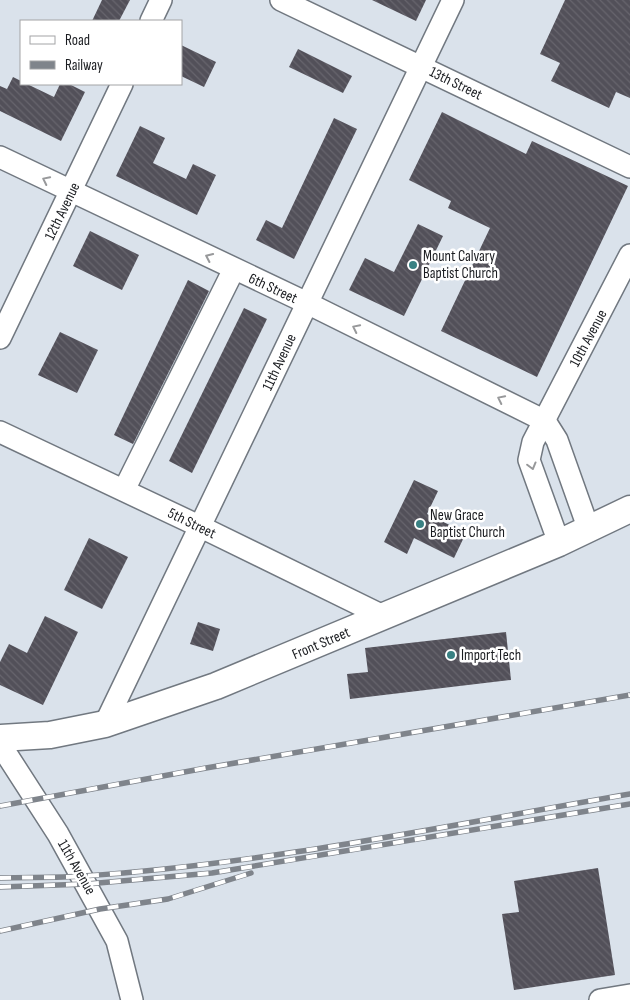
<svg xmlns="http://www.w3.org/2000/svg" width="630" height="1000" viewBox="0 0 630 1000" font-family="'Sofia Sans Condensed',sans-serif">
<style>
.building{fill:url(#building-back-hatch)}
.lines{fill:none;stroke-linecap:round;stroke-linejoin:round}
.minor-casing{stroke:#717880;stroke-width:24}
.major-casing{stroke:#717880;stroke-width:29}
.minor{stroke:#fff;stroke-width:21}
.major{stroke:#fff;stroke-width:26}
.rail-casing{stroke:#7f848b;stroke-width:5.5}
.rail{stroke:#fff;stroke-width:4;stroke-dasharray:11;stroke-linecap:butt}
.oneway{stroke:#98999b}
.poi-dot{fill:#398183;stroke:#fff;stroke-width:2}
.labels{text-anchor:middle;stroke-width:5;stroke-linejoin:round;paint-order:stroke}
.street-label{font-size:15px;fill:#1a1c20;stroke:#fff}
.poi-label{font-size:15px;fill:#1a1c20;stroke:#fff;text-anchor:start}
</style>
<defs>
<pattern id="building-back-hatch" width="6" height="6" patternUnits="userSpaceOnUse" patternTransform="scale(1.25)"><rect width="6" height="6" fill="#525059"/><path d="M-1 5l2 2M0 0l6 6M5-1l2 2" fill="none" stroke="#67656d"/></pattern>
</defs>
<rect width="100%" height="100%" fill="#dae2eb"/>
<!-- building -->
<g class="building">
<polygon points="102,0 130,0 119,21 92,21"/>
<polygon points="372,0 426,0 416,21"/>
<polygon points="565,0 630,0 630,98 616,92 609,108 551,81 560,63 540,54"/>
<polygon points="181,45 216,62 204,87 181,76"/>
<polygon points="298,49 352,76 343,93 289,67"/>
<polygon points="13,77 21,81 21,84 27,84 54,97 60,84 69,84 85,92 61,141 0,111 0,86 7,89"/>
<polygon points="442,112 526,154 532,141 628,186 537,377 441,331 490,228 448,208 451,201 409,180"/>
<polygon points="334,118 357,129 294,259 256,240 266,220 282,228"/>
<polygon points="140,126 165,138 153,163 186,179 193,164 216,175 197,215 116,176"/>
<polygon points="418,224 443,236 404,316 349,290 365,258 394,272"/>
<polygon points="90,231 139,255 122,290 73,266"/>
<polygon points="188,280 209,291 133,444 114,435"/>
<polygon points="244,308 267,319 192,473 169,461"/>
<polygon points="60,332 98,350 77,393 38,375"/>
<polygon points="414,480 438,491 427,514 466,533 454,558 414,538 407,554 384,542"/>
<polygon points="89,538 128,557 102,609 64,590"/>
<polygon points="45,616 78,632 43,705 0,685 0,662 9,644 27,653"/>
<polygon points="198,622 220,629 213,651 190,644"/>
<polygon points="506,632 511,680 350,699 347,674 368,672 365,648"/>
<polygon points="598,868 615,975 514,990 502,914 519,912 514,881"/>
</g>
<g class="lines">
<!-- minor casing -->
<g class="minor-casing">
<g id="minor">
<polyline points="281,0 630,167"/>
<polyline points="151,21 161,0"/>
<polyline points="0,157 307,303 545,421"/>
<polyline points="0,338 122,84"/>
<polyline points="545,421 557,440 589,530"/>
<polyline points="0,432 201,527 383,616"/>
<polyline points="124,490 234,269"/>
<polyline points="559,543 529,460 533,442 630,255"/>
<polyline points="105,724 453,0"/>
<polyline points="0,744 58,834 117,941 132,1000"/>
<polyline points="600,1000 630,995"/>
</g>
</g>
<!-- major casing -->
<g class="major-casing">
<polyline id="major" points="0,738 50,735 105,724 216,686 559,543 630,509"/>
</g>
<!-- minor -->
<use href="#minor" class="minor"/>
<!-- major -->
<use href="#major" class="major"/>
<!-- rail casing -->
<g class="rail-casing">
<g id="rail">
<polyline points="0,806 206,768 630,695"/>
<path d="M0 878C28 877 56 878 83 876 267 864 449 825 630 794"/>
<polyline points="0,887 87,884 212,873 630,804"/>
<polyline points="0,931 100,909 168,899 251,873"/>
</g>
</g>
<!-- rail -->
<use href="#rail" class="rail"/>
</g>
<!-- one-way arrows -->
<defs><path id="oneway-chevron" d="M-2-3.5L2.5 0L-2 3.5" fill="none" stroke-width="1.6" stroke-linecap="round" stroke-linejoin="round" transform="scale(1.25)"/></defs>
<g class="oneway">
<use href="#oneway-chevron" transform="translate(46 180) rotate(-154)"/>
<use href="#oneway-chevron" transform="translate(209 257) rotate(-155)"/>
<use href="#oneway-chevron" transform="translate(356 328) rotate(-154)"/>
<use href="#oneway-chevron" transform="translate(501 399) rotate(-154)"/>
<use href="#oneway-chevron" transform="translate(532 466) rotate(75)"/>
</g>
<!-- markers -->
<g class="poi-dot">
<circle cx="413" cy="265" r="5"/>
<circle cx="420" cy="524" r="5"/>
<circle cx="451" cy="655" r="5"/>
</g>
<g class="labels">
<!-- street labels -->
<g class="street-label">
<text transform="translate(456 83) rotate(26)" y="5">13th Street</text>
<text transform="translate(62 211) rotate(-64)" y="5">12th Avenue</text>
<text transform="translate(273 288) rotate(25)" y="5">6th Street</text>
<text transform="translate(588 338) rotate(-62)" y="5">10th Avenue</text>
<text transform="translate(279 362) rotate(-65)" y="5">11th Avenue</text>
<text transform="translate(192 523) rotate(26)" y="5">5th Street</text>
<text transform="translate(321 643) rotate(-23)" y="5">Front Street</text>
<text transform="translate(77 867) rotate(60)" y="5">11th Avenue</text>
</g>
<!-- poi labels -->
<g class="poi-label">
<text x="423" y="261">Mount Calvary<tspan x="423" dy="17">Baptist Church</tspan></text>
<text x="430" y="520">New Grace<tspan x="430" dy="17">Baptist Church</tspan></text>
<text x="461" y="660">Import Tech</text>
</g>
</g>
<!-- legend -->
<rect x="20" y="20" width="162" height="65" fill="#ffffff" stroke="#a3a4a6"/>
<rect x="30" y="36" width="25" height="8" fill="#ffffff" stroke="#a3a4a6"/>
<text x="65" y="45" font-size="15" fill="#1a1c20">Road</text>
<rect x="30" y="61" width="25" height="8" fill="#7f848b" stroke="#a3a4a6"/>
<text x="65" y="70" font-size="15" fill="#1a1c20">Railway</text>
</svg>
